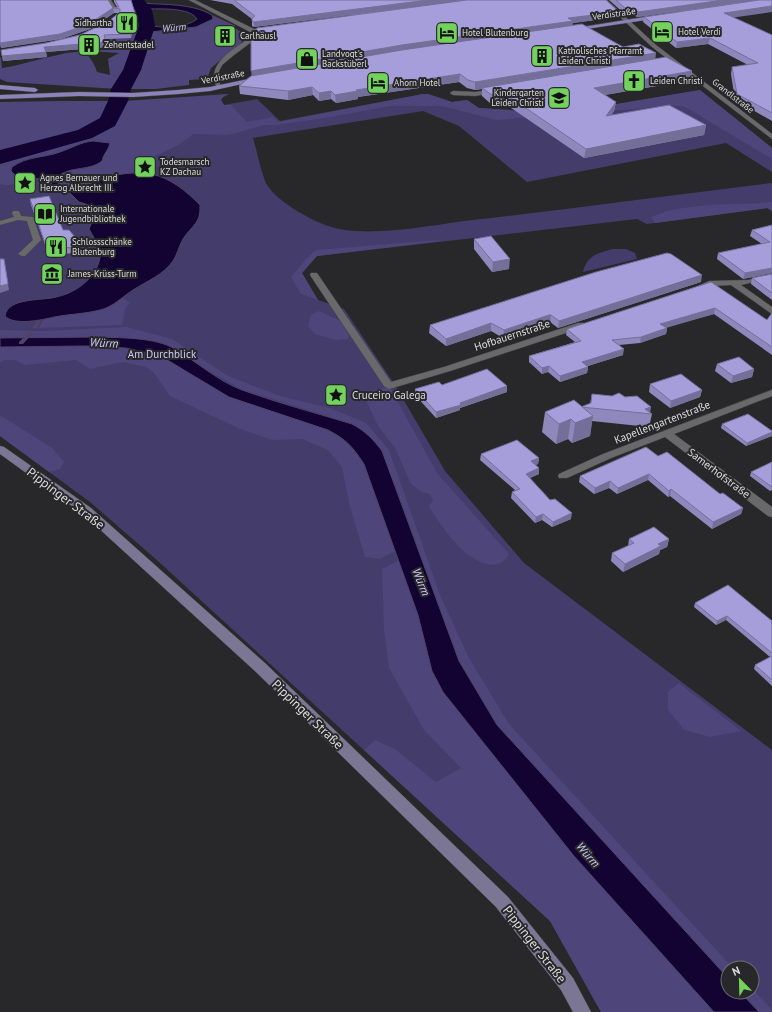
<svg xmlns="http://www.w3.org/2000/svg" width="772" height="1012" viewBox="0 0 772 1012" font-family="'PT Sans',sans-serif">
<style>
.green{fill:#443c6b;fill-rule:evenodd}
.forest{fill:#4e457b}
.water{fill:#120332;stroke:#4f4465;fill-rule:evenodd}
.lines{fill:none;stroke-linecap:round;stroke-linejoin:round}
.stream{fill:#4f4465;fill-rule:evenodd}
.river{fill:#120332;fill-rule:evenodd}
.pedestrian-casing{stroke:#464648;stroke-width:1}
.minor-casing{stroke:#464648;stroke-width:1}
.secondary-casing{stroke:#464648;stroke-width:1}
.primary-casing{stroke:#464648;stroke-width:1}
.pedestrian{fill:#69696c;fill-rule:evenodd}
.minor{fill:#69696c;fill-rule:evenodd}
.secondary{fill:#7a7694;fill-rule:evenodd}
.primary{fill:#8c83bb;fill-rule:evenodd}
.wall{fill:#8f88bc}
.shaded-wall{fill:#746f99}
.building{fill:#a69edb;stroke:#746f99}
.labels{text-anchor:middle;stroke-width:4;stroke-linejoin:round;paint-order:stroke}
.far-street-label{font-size:9px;fill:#dcdcdd;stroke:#28282a}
.far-poi-label{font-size:9px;fill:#dcdcdd;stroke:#28282a;text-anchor:start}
.far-water-label{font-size:10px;font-style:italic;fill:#cfcafd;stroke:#28282a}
.street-label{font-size:11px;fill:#dcdcdd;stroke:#28282a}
.park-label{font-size:11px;fill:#cec8fb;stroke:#28282a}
.poi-label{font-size:11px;fill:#dcdcdd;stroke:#28282a;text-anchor:start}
.water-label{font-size:12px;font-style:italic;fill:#cfcafd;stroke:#28282a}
.near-street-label{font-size:13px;fill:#dcdcdd;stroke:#28282a}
</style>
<rect width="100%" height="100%" fill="#28282a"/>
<!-- green -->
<g class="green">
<path d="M700 90 772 148V172L726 143 527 182 459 126 423 111 253 138C257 152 260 167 265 181 272 199 310 220 328 226 365 239 432 225 472 220 572 209 672 195 772 183V211L767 208 647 224 637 219 317 256 302 273 318 300 344 309 395 385 445 471 524 563 772 750V1012H601L550 921 158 561 90 502 0 436V102L134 101 229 94 223 97 221 100 224 105 257 99 280 121 423 94H428L452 102 467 100 479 108 552 113 575 111ZM728 968H752V992H728Z"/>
<path d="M613 249H626L635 253 637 259 583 272C587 255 598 253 613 249Z"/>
</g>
<!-- forest -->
<g class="forest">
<polygon points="212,15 236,26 234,27 239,31 244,31 246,37 240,44 211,68 207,79 189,80 189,85 156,89 129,89 150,32 181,29 212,19"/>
<path d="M118 29 139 32 117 89 7 82 0 79V58L1 57 2 68C20 66 69 49 83 52 89 54 95 65 97 72L110 75 108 59 119 53 89 51 113 49 106 41 89 42Z"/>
<path d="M700 90 772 148V159L685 107 668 105 646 108 497 120 442 106H390L331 117 277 125H264L228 135 193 134C177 149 154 156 134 164L137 166 134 173C124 174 115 175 106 178 91 182 66 196 55 180 62 169 78 170 90 166 94 165 98 163 102 161 103 154 109 149 109 143L107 142H87L59 153 29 158 12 167 11 171 15 175 21 176 22 178H27C18 183 10 187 0 184V159L48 147 114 121 124 101 229 94 223 97 221 100 224 105H231L247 122 273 117 278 122 423 94H428L452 102 467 100 479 108 552 113 575 111Z"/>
<polygon points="65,101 114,101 103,120 95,126 64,138 0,154 0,102"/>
<path d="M772 202V211L767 208 655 223 651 217C688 201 732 206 772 202Z"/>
<polygon points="439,240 441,241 317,256 302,273 318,300 301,294 291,277 306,259 316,250"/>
<polygon points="123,298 130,303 125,309 122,325 39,328 43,320 48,318 100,310 107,308"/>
<polygon points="319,311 341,321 349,335 348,339 336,340 315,334 308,326 311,315"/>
<path d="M127 327 172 339 228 376 280 396 330 408 366 423 389 450 440 595 469 658 509 724 733 968H728V978L497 725 459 661 382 451C373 439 365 431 352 424L241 389 198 365 174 348 98 337 0 338V330L44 331Z"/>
<polygon points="86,346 126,348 164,358 229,397 328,430 343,438 354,449 364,464 395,551 380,559 365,557 349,503 342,467 328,450 302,439 272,440 240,429 170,396 154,373 146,367 123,362 90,369 76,360 24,365 15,360 4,360 0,362 0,347"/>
<path d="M389 386 437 473 509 554C497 577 470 558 457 545 447 534 438 520 429 507L433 500 430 494 422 492 411 484 395 448 378 426 363 394Z"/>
<polygon points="0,415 52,448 64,462 60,469 49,472 0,436"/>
<polygon points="399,560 418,615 432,671 443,692 574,856 714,1012 601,1012 550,921 364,750 375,740 395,749 436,782 461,768 424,730 389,668 384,630 382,569"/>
<polygon points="679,683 741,731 710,737 684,730 668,710 668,692"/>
<polygon points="752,988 772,1010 772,1012 759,1012 740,992 752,992"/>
</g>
<!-- water -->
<g class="water">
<path d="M131 0H139L141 3C165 5 191 3 212 15L213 19 196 27 150 32 129 89H117L141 27 139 17ZM146 9C158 9 190 7 197 19 186 28 165 28 152 26L147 16Z"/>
<polygon points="114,101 124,101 114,121 89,134 48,147 0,159 0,154 64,138 95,126 103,120"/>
<path d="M93 141 110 143C109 150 103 154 102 161 89 172 65 165 55 180 66 197 97 180 112 176 125 173 138 172 151 174 171 178 186 191 200 205 201 224 192 225 183 239 179 246 177 255 173 261 163 275 147 281 133 290 122 297 113 307 100 310 85 314 69 314 54 317 42 320 14 326 5 316 8 297 42 301 56 297 71 294 86 285 94 272 98 267 101 258 100 252 98 244 93 236 89 229L91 224 99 214V210L92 206 79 202 69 192 60 190 48 181 42 179 22 178 21 176 15 175 11 171 12 167C27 156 44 158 60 152 72 148 81 142 93 141Z"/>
<path d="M98 337C121 338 155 337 175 349 197 362 218 381 242 390 278 403 316 413 352 424 365 431 373 439 382 451L459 661 497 725 728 978V992H740L759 1012H714L574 856 443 692 432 671 418 615 364 464C352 446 347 440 328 430L229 397 164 358 152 354 126 348 86 346 0 347V338Z"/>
</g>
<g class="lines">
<!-- stream -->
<g class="stream">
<polygon points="37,320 39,320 41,321 37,328 33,328 33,327"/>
<polygon points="29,332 31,332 33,333 23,344 19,344 19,342"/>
</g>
<!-- river -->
<polygon class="river" points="128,0 144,0 152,10 155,26 141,70 131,89 128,101 115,126 92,138 0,164 0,150 78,130 100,118 108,101 111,89 123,70 139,26 136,11"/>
<!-- pedestrian casing -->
<g class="pedestrian-casing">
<polygon id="pedestrian" points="13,211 19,211 21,216 33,217 41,240 25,256 22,256 18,254 33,240 27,221 18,220 0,225 0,221 14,217 12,213"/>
</g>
<!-- minor casing -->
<g class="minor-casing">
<g id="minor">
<polygon points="107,0 111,0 118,11 114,11"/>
<path d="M189 0H195L254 29 270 27 273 29 256 32 254 40 234 55 222 65 219 71V79L221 88H217C205 64 233 50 249 38L250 32Z"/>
<polygon points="602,0 607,0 656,45 772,134 772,139 652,47"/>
<polygon points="496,89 498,90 498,92 475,96 453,95 450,93 453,91 475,92"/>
<polygon points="311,273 317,273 391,382 444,367 578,323 584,323 585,325 584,327 450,371 389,389 384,386 310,275"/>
<polygon points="772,274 772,278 741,285 772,307 772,314 731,285 710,286 700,290 696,287 709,281 748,280"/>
<polygon points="772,390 772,396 674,434 772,507 772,517 768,516 665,437 611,458 567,478 559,478 558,476 559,474 603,454"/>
</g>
</g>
<!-- secondary casing -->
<g class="secondary-casing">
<polygon id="secondary" points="0,446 4,447 91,508 266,664 508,897 573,978 591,1012 573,1012 561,990 496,907 256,672 83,514 0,454"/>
</g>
<!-- primary casing -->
<g class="primary-casing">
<g id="primary">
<polygon points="657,15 660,17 659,18 573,31 570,29"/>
<polygon points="258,77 260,78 260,80 210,91 178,94 133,97 79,96 0,99 0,95 79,92 133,93 178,90 210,87"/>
<polygon points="0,85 35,88 38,90 35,92 0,89"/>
</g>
</g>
<!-- pedestrian -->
<use href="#pedestrian" class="pedestrian"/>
<!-- minor -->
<use href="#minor" class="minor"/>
<!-- secondary -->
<use href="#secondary" class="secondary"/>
<!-- primary -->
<use href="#primary" class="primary"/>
</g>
<!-- wall -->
<g class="wall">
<polygon points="114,0 131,0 136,18 131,38 106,39 107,47 46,52 47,57 3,61 2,56 46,43 80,35 109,21 118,13 114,13 90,29 61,39 1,48 0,43 117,7 114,2"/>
<polygon points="210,0 606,0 618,17 573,23 572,25 623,47 655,59 692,71 691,80 605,95 616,102 614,111 611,115 706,125 704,135 584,158 507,105 500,106 496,103 491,104 482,96 482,89 475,90 467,88 459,82 358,97 358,99 336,103 331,99 319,101 313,95 288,100 240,94 239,86 350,15 254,27 252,26 252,19 232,4"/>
<polygon points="609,0 772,0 733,18 772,35 772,121 735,100 731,74 732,67 748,65 708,44 676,48 643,22 644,17 689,10 637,17 634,15 627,16"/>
<polygon points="30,199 63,230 75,237 77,244 75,253 49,255 31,205"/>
<polygon points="772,226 772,273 743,279 717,259 718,253 762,244 750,236 752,230"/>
<polygon points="474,239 509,269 492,272 474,249"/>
<polygon points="772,274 772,300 751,284 752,278"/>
<polygon points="701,282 558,328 550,322 548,322 503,338 491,331 446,346 429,333 430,325"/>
<polygon points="711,282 767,320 772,313 772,355 714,314 666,327 667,328 666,334 640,343 619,345 623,355 588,366 588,367 587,373 560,382 548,372 542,374 529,362 529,356 575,342 566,335 567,329"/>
<polygon points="717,364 754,369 752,377 731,383 715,371"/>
<polygon points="650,384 702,390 700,397 670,408 649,392"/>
<polygon points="442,385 507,386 507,392 460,408 460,410 436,418 415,395 415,389"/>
<polygon points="592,394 650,413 652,414 649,427 592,421 590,436 572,443 568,439 556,444 542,432 545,412 582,407 590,404"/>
<polygon points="722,424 772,431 772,436 746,446 721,428"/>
<polygon points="481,454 539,458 538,464 535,465 539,474 530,478 550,500 571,519 552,527 542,520 535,523 511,498 512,492 515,490 480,460"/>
<polygon points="658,456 743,508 741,514 712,529 670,496 668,497 648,480 617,494 609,488 594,494 579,482 580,476"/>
<polygon points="772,462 772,490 770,491 750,476 751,472"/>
<polygon points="629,539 669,539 667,547 660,550 659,554 623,572 611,561 612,553 628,546"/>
<polygon points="695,603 772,621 772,686 754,669 755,665 770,657 726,620 716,625 694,607"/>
</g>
<!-- shaded-wall -->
<g class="shaded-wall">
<polygon points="428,0 471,0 254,27 254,22"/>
<polygon points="723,0 761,0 637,17 638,12"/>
<polygon points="772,6 772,12 723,19 724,13"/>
<polygon points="113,8 114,13 90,29 61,39 1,48 0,43"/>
<polygon points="635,9 634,15 627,16 627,10"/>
<polygon points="619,12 618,17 573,23 572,27 252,77 251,71 402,45 568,18"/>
<polygon points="135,13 136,18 131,38 130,34"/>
<polygon points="710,38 708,44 676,48 677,42"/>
<polygon points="106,42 107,47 46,52 47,57 3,61 2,56 44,47"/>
<polygon points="656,53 655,61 482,88 482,89 475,90 475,82"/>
<polygon points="692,71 691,80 593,97 594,88"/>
<polygon points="460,74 459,82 358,97 358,99 336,103 335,95 356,90"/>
<polygon points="312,87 313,95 288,100 288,91"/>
<polygon points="331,91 331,99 319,101 319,93"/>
<polygon points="496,94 496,103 491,104 492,95"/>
<polygon points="508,96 507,105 500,106 500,97"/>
<polygon points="616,102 614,111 605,125 606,116"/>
<polygon points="706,125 704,135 584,158 586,149"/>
<polygon points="75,237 77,244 75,253 74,247"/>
<polygon points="4,259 9,290 0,293 0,286"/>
<polygon points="510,259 509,269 492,272 493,262"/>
<polygon points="772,268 772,273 743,279 745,273"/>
<polygon points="702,275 701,282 558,328 559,321"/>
<polygon points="715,308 714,314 659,330 660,324"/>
<polygon points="549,315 551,315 550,322 503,338 504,330"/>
<polygon points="491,323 491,331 446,346 446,339"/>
<polygon points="667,328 666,334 640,343 641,337"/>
<polygon points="624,349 623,355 581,368 582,362"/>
<polygon points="549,366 548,372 542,374 542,368"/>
<polygon points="588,367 587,373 560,382 560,376"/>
<polygon points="754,369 752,377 731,383 733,376"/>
<polygon points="507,386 507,392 460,408 460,410 436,418 436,412"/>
<polygon points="702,390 700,397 670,408 671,401"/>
<polygon points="651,407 650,414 645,409"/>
<polygon points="593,416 590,436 572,443 575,423"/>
<polygon points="571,419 568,439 556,444 559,424"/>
<polygon points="772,432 772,436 746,446 747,443"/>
<polygon points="539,458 538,464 531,467 531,461"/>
<polygon points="539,468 539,474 525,479 526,474"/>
<polygon points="649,474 648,480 617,494 618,488"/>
<polygon points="610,481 609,488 594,494 595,488"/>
<polygon points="671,489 670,496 668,497 669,491"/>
<polygon points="743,508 741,514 712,529 713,522"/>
<polygon points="572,513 571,519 552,527 553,522"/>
<polygon points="543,514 542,520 535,523 536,517"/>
<polygon points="669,539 667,547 660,550 659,554 623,572 625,564 658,544"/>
<polygon points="727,616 726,620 716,625 717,621"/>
</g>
<!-- building -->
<g class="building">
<polygon points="0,0 108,0 113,8 119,7 115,0 131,0 135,13 130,34 104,35 106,42 44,47 46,52 2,56 1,50 46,43 80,35 109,21 120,12 120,9 113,8 89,24 60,34 0,43"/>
<polygon points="234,0 428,0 254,22 252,21 252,18 255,16"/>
<polygon points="467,0 606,0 619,12 568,18 573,21 402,45 251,71 251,37 255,34 257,28"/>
<polygon points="616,0 723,0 638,12 635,9 627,10"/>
<polygon points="759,0 772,0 772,6 724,13 772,35 772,113 737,94 732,67 758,63 710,38 677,42 644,17"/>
<polygon points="582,24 623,47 639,44 656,53 475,82 468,80 460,74 356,90 358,91 335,95 331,91 319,93 312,87 288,91 239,86 251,76 402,50"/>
<polygon points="666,57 692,71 594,88 616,102 606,116 669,105 706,125 586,149 508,96 500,97 496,94 492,95 482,88"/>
<polygon points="49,196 63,230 69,230 75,237 74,247 47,249 30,199"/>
<polygon points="772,225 772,268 745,273 718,253 770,242 752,230"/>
<polygon points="491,236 510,259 493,262 474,239"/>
<polygon points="667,253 671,254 702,275 559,321 551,315 549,315 504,330 491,323 446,339 430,325 596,272"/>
<polygon points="0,259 4,259 8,284 0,286"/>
<polygon points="772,274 772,293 752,278"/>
<polygon points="711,282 767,320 772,313 772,347 715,308 660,324 667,328 641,337 612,340 624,349 582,362 588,367 560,376 549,366 542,368 529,356 581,341 567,329"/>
<polygon points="739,357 754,369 733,376 717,364"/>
<polygon points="487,369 507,386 460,403 461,405 436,412 415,389 439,382 442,385"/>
<polygon points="681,374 702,390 671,401 650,384"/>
<polygon points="619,393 625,397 637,396 651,407 645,409 652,414 581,407 591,403 592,394 612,396"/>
<polygon points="574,400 593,416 575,423 571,419 559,424 545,412"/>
<polygon points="748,414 772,431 772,432 747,443 722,424"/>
<polygon points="517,440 539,458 531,461 539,468 526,474 550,500 555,499 572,513 553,522 543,514 536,517 512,492 520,489 481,454"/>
<polygon points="646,447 658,456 667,452 720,494 723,493 743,508 713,522 671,489 669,491 649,474 618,488 610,481 595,488 580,476"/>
<polygon points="772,462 772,487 751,472"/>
<polygon points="654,527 669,539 658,544 661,546 625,564 612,553 634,543 629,539"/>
<polygon points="728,585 772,621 772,622 771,623 772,624 772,653 727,616 717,621 695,603"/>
<polygon points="772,656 772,680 755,665"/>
</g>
<!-- icons -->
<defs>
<g id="restaurant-square" transform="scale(1.15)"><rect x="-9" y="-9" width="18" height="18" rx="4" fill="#73d25d" stroke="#28282a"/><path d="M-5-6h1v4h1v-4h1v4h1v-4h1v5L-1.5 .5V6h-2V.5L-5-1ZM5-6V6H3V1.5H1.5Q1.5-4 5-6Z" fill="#111"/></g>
<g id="hotel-square" transform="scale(1.15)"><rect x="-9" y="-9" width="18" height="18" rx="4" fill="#73d25d" stroke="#28282a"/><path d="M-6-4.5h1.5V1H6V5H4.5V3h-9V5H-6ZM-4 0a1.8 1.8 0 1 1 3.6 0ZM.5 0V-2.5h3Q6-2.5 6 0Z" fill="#111"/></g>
<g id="building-square" transform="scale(1.15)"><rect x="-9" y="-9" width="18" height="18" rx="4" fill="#73d25d" stroke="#28282a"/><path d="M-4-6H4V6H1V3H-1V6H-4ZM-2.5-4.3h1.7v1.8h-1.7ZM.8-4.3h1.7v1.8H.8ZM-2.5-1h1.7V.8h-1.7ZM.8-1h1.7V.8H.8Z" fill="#111"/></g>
<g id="shop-square" transform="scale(1.15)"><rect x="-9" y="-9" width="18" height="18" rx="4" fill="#73d25d" stroke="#28282a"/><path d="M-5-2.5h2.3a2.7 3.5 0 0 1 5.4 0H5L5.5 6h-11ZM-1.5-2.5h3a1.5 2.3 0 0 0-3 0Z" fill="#111"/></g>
<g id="church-square" transform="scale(1.15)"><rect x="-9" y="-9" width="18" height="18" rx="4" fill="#73d25d" stroke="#28282a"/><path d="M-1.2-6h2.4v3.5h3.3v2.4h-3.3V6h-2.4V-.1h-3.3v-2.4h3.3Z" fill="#111"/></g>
<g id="school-square" transform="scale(1.15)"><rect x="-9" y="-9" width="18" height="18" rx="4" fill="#73d25d" stroke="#28282a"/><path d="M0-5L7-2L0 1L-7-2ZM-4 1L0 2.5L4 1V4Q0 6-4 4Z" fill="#111"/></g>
<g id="sight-square" transform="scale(1.15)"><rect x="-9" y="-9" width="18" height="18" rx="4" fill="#73d25d" stroke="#28282a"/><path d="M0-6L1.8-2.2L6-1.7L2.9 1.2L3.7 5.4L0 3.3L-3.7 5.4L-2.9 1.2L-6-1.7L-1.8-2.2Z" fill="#111"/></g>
<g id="library-square" transform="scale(1.15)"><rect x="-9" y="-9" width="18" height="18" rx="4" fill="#73d25d" stroke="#28282a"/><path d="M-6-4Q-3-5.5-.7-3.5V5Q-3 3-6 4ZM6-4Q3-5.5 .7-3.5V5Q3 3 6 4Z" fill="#111"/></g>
<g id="museum-square" transform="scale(1.15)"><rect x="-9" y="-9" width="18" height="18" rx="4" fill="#73d25d" stroke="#28282a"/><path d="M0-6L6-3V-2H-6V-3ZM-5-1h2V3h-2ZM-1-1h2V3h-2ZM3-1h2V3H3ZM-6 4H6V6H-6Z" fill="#111"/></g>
</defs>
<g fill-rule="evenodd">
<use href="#restaurant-square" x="127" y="23"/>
<use href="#hotel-square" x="662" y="32"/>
<use href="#hotel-square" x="447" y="33"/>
<use href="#building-square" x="225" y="36"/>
<use href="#building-square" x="89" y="45"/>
<use href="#building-square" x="542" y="56"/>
<use href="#shop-square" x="307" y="59"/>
<use href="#church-square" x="634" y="81"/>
<use href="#hotel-square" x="378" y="83"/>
<use href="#school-square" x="559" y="98"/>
<use href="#sight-square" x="145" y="167"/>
<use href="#sight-square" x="25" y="183"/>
<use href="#library-square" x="45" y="214"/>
<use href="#restaurant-square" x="56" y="247"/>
<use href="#museum-square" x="52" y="274"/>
<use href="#sight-square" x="336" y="395"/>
</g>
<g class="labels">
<!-- far-street labels -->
<g class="far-street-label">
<text transform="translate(614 14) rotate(-8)" y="3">Verdistraße</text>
<text transform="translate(223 77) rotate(-11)" y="3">Verdistraße</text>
<text transform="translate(733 96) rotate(38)" y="3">Grandlstraße</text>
</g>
<!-- far-poi labels -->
<g class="far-poi-label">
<text x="112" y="26" text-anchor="end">Sidhartha</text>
<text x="678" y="35">Hotel Verdi</text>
<text x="462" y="36">Hotel Blutenburg</text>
<text x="240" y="39">Carlhäusl</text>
<text x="104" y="48">Zehentstadel</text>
<text x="558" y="54">Katholisches Pfarramt<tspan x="558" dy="10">Leiden Christi</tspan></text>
<text x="322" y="57">Landvogt's<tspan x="322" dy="10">Backstüberl</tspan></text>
<text x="650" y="84">Leiden Christi</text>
<text x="394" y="86">Ahorn Hotel</text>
<text x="544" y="96" text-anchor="end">Kindergarten<tspan x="544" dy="10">Leiden Christi</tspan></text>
<text x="160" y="165">Todesmarsch<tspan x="160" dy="10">KZ Dachau</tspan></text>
<text x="40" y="181">Agnes Bernauer und<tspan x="40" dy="10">Herzog Albrecht III.</tspan></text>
<text x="60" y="212">Internationale<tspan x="60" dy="10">Jugendbibliothek</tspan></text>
<text x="72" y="245">Schlossschänke<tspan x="72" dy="10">Blutenburg</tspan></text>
<text x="68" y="277">James-Krüss-Turm</text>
</g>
<!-- far-water labels -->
<g class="far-water-label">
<text transform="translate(174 27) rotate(-5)" y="4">Würm</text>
</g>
<!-- street labels -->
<g class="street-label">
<text transform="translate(512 335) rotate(-18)" y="4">Hofbauernstraße</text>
<text transform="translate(662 422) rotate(-21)" y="4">Kapellengartenstraße</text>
<text transform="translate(719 473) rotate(37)" y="4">Samerhofstraße</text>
</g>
<!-- park labels -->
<g class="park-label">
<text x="162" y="358">Am Durchblick</text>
</g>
<!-- poi labels -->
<g class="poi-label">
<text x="352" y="399">Cruceiro Galega</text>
</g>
<!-- water labels -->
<g class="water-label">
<text transform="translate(104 343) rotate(3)" y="4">Würm</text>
<text transform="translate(421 582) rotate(68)" y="4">Würm</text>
<text transform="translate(588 855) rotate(49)" y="4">Würm</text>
</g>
<!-- near-street labels -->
<g class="near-street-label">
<text transform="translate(66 498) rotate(37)" y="5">Pippinger Straße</text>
<text transform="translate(308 714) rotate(44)" y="5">Pippinger Straße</text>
<text transform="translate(535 944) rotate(52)" y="5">Pippinger Straße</text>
</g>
</g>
<!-- north arrow -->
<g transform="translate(740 980) rotate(337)"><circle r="19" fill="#28282a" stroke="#707072"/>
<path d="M0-3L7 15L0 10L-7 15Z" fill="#73d25d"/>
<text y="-6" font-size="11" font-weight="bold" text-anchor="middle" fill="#dcdcdd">N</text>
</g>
</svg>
